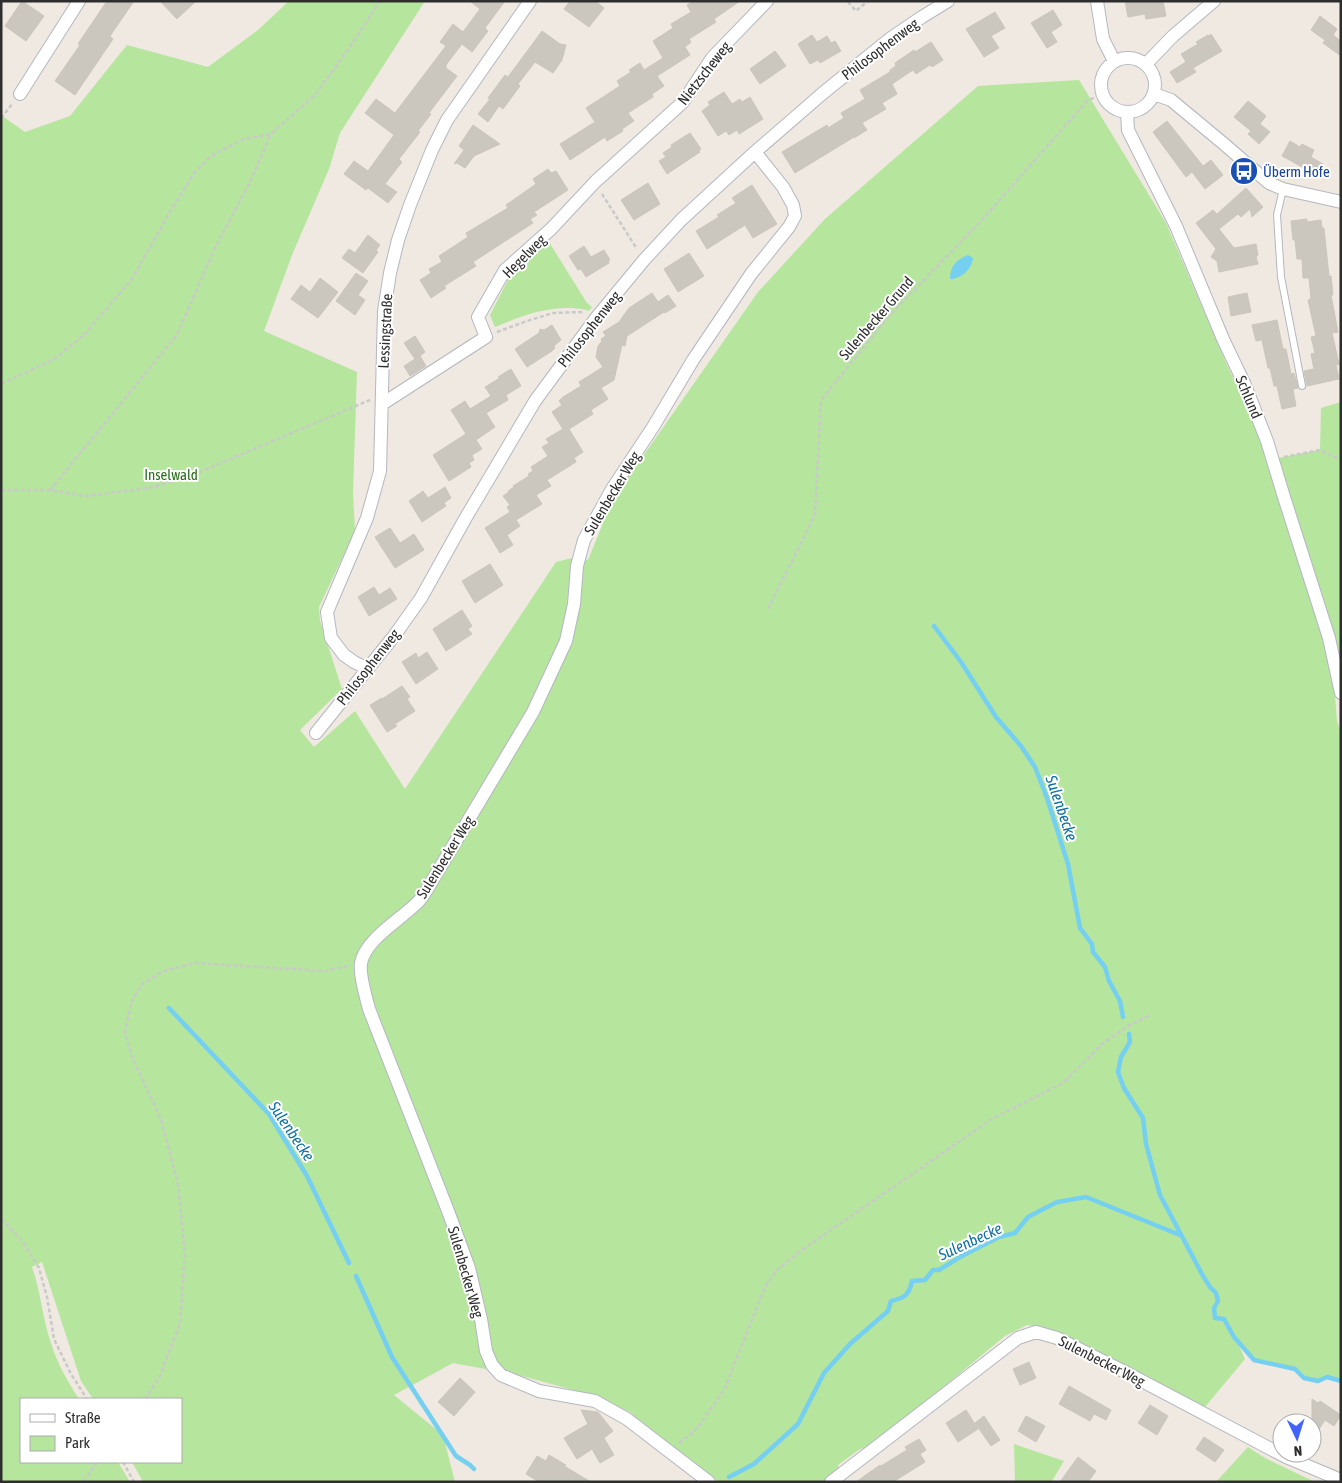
<svg xmlns="http://www.w3.org/2000/svg" width="1342" height="1483" font-family="'Asap Condensed',sans-serif">
  <style>
    .green { fill: #b6e59e }
    .water { fill: #75cff0 }
    .lines { fill: none; stroke-linecap: round; stroke-linejoin: round }
    .stream { stroke: #75cff0; stroke-width: 4.5 }
    .building { fill: #cbc7bf; stroke: #cbc5ba }
    .service-casing { stroke: #b4b7c1; stroke-width: 8 }
    .minor-casing { stroke: #b4b7c1; stroke-width: 14 }
    .path { stroke: #c9c9c9; stroke-width: 2.5; stroke-dasharray: 4 2.5; stroke-linecap: butt }
    .service { stroke: #fff; stroke-width: 6 }
    .minor { stroke: #fff; stroke-width: 12 }
    .labels { text-anchor: middle; dominant-baseline: central; stroke-width: 4; stroke-linejoin: round; paint-order: stroke }
    .street-label { font-size: 15px; fill: #2e2e2e; stroke: #fff }
    .transit-label { font-size: 15px; fill: #164399; stroke: #fff; text-anchor: start }
    .park-label { font-size: 15px; fill: #2c6e1b; stroke: #fff }
    .water-label { font-size: 16px; font-style: italic; fill: #0d6fa3; stroke: #fff }
  </style>
  <rect width="100%" height="100%" fill="#efe9e1"/>
  <path class="green" d="M289,1H425L340,133L329,169L292,255L264,331L357,372L353,493L355,531L319,607L320,621L342,689L300,730L314,747L355,711L405,789L556,562L576,557L588,560L613,499L758,292L825,219L978,86L1079,80L1166,223L1227,365L1273,459L1320,450L1321,408L1341,402V662L1275,467L1324,637L1335,696L1337,721L1341,733V1381L1327,1377L1318,1381L1304,1378L1295,1369L1254,1360L1236,1339L1245,1359L1205,1407L1048,1329L1027,1325L1005,1336L901,1422L867,1448L860,1449L838,1465L839,1470L823,1482H719L664,1442L630,1412L592,1395L518,1375L453,1363L394,1395L443,1435L455,1482H143L132,1462H181V1399H93L81,1381L42,1262L32,1267C41,1291 42,1318 51,1343C57,1363 68,1382 79,1399H21V1462H118L130,1482H1V115L25,132L70,116L127,45L208,67L258,30Z
    M549,242L587,303L592,307L589,311C581,308 574,308 565,308C539,309 519,317 495,327L490,315L511,274Z
    M1014,1444L1064,1461L1052,1481L1053,1482H1015Z
    M1248,1447L1265,1458L1315,1482H1216Z"/>
  <path class="water" d="M968,255L973,258C972,269 961,279 950,279C950,266 956,260 968,255Z"/>
  <g class="lines">
    <path class="stream" d="M934,626L961,662L996,717L1021,746L1035,767L1047,798L1068,864L1080,928L1092,944L1093,952L1105,967L1109,981L1120,1001L1123,1017
      M169,1008L269,1114L307,1176L349,1263
      M1129,1034L1130,1042L1121,1057L1118,1072L1124,1088L1143,1118L1146,1144L1160,1195L1203,1276L1210,1287L1216,1293L1218,1301L1214,1308L1215,1318L1224,1319L1234,1337L1254,1360L1295,1369L1304,1378L1318,1381L1327,1377L1341,1381
      M356,1276L392,1357L456,1456L470,1465L474,1469
      M729,1477L754,1464L798,1424L824,1373L850,1344L888,1311L891,1301C905,1298 909,1295 912,1281L925,1280L933,1270H939L960,1257L999,1237L1015,1233L1028,1217L1057,1202L1086,1197L1180,1235"/>
  </g>
  <path class="building" d="M22,1L44,16L26,41L5,26Z
    M107,1H134L110,36L113,39L75,95L55,81L80,45L78,44Z
    M160,1H196L177,19Z
    M470,1H505L485,28L488,31L472,52L462,44L446,65V68L457,76L429,113L431,114L418,131L420,132L399,159L402,162L385,184L397,192L388,203L368,188L366,190L344,174L354,161L368,171L394,135L365,113L376,99L395,113L446,46L440,42L453,24L463,32L480,9Z
    M570,1H595L604,8L589,27L564,9Z
    M693,1H740L714,19L716,22L689,39L691,42L685,47L690,55L657,76L664,86L652,94L653,97L628,113L634,121L622,129L623,131L607,141L605,137L570,160L560,144L595,122L586,108L620,86L617,81L631,72L629,70L640,63L644,70L663,58L653,41L673,28L671,24L691,12L687,5Z
    M1125,1H1163L1166,16L1146,19L1145,14L1128,17Z
    M1053,10L1062,25L1051,32L1057,42L1047,48L1031,23Z
    M995,12L1005,28L991,36L999,48L984,57L966,29Z
    M1320,16L1337,29L1333,35L1341,41V56L1323,43L1325,40L1311,30Z
    M542,31L560,44L566,45L562,60L553,73L535,62L518,84L520,86L503,109L499,106L488,122L478,114L490,99L488,98L505,75L508,77Z
    M1211,34L1222,51L1193,68L1196,72L1177,83L1170,72L1186,62L1181,54L1198,44L1196,42L1208,35L1209,36Z
    M812,35L817,42L827,36L831,43L835,41L841,51L820,63L818,60L810,64L798,44Z
    M931,42L943,60L932,67L930,65L916,74L913,70L892,84L897,94L882,103L886,109L862,123L867,130L854,138V137L795,173L782,152L827,125L828,128L844,118L841,113L865,99L860,90L890,72V70L896,66L895,63L914,50L915,52Z
    M775,51L786,66L760,84L750,69Z
    M724,92L732,104L740,99L742,102L750,97L763,119L739,134L737,130L729,135L726,131L718,136L702,111L710,105L708,102Z
    M1248,101L1266,116L1260,124L1270,132L1259,144L1248,134L1251,131L1234,117Z
    M1167,121L1203,166L1211,160L1223,175L1205,189L1192,172L1186,177L1153,132Z
    M473,125L500,144L474,156L465,168L457,163L454,164L464,150L459,146Z
    M690,133L701,149L699,151L700,152L667,174L659,161L666,157L663,153L672,147L671,145Z
    M1290,141L1300,147L1302,144L1314,150L1311,157L1323,164L1317,175L1282,156Z
    M548,169L551,173L556,171L568,190L534,212L537,215L530,219L533,223L473,262L476,266L444,286L446,288L431,298L420,280L431,273L429,269L442,262L439,256L468,237L466,233L508,208L506,205L536,184L533,179Z
    M648,183L660,204L634,220L621,200Z
    M752,185L777,224L753,238L745,225L707,249L696,231L719,217L717,215L736,203L732,198Z
    M1246,188L1263,207L1252,217L1250,209L1241,217L1238,214L1219,229L1234,248L1256,244L1258,255L1256,257L1258,264L1219,272L1217,261L1211,257L1216,249L1196,223L1213,210L1217,214Z
    M1307,219V222L1321,220L1322,228H1324L1329,276H1331L1333,295H1331L1338,332L1332,333L1339,364L1336,365L1339,379L1307,386L1304,371L1314,369L1311,354L1315,353L1311,337L1316,336L1308,300L1311,299L1309,278H1303L1302,259H1297L1295,240H1293L1291,221Z
    M368,235L380,245L376,250L378,252L363,273L342,258L349,249L355,253Z
    M584,246L591,257L604,250L610,260L608,261L609,263L586,277L581,269L578,270L569,256Z
    M689,253L704,276L678,292L664,269Z
    M356,273L368,281L358,295L365,300L355,315L336,301Z
    M320,278L338,292L318,318L291,299L301,285L310,292Z
    M652,293L658,302L668,295L676,306L665,313L664,312L627,336L625,346L622,345L614,380L601,388L608,399L591,410L593,414L569,429L583,452L574,458L576,462L547,480L551,486L536,495L542,504L516,520L520,526L507,535L513,545L500,553L485,528L510,512L507,507L510,505L503,496L509,492L508,491L514,487L513,486L529,476L528,474L533,471L531,467L548,456L542,447L549,443L546,439L563,429L552,412L562,405L559,401L563,397L581,386L579,382L603,367L596,357L598,346L602,341L601,339L606,336L603,332L619,322L629,308Z
    M1247,293L1251,312L1231,316L1228,297Z
    M1277,320L1283,349H1286L1291,374L1294,373L1298,388L1293,389L1296,406L1282,409L1277,386H1274L1270,368H1268L1262,340L1256,341L1252,325Z
    M552,325L561,340L554,346L555,348L552,351L527,367L515,349L539,333L540,329L544,330Z
    M415,336L425,352L420,356L426,366L410,376L404,366L415,359L404,343Z
    M511,369L521,386L506,395L508,400L486,413L495,427L476,440L482,449L472,455L474,460L469,463L471,467L449,481L433,455L466,434L451,410L465,401L470,409L491,396L485,387L500,378L498,377Z
    M445,487L451,498L444,503L446,506L422,522L409,501L423,491L428,498Z
    M390,528L400,543L414,534L424,550L395,568L375,537Z
    M490,564L503,585L475,603L462,581Z
    M374,587L379,595L390,588L397,599L369,616L358,597Z
    M462,610L472,626L468,629L472,634L446,651L433,629Z
    M427,652L438,669L416,684L402,662L416,653L418,658Z
    M402,686L410,697L407,699L415,711L395,724L397,726L387,732L370,705L382,698V699Z
    M1029,1362L1036,1378L1020,1385L1013,1369Z
    M460,1378L475,1392L454,1416L438,1402Z
    M1069,1386L1111,1410L1106,1420L1094,1414L1090,1421L1059,1404Z
    M1312,1399L1318,1403L1320,1401L1341,1415L1334,1426L1325,1420L1312,1440Z
    M1150,1405L1168,1416L1157,1435L1138,1423Z
    M581,1410L598,1412L613,1431L604,1438L614,1455L600,1463L592,1449L577,1459L564,1438L588,1424Z
    M966,1410L978,1429L958,1442L946,1423Z
    M984,1416L1000,1440L991,1446L975,1423Z
    M1026,1416L1045,1426L1036,1442L1018,1431Z
    M1204,1437L1224,1450L1215,1462L1196,1449Z
    M919,1439L926,1450L920,1454L925,1462L893,1482H856L880,1465L881,1466L907,1450L905,1447Z
    M549,1455L566,1465L564,1466L591,1482H539L526,1474L537,1456L546,1461Z
    M1078,1457L1096,1471L1088,1482H1060Z"/>
  <g class="lines">
    <defs>
      <path id="service" d="M1283,189L1277,215L1281,277L1302,386"/>
      <path id="minor" d="M1097,1L1103,39L1114,61
        M1101 85a27 27 0 1 1 54 0a27 27 0 1 1-54 0Z
        M1146,64L1173,36L1214,1
        M20,94L79,1
        M1154,94L1171,100L1224,144L1269,183L1283,189L1341,202
        M1127,113L1128,130L1176,226L1223,339L1245,385L1267,441L1284,497L1329,638L1341,693
        M382,404L486,337L478,317L505,270L551,229L595,182L683,102L712,58L767,1
        M368,669L354,662L344,655L331,638L327,612L367,518L380,471L384,311L390,273L398,240L410,205L432,150L447,120L530,1
        M316,733L394,636L421,598L465,519L535,401L596,318L644,260L681,220L755,152L823,93L891,38L922,17L948,1
        M709,1482L627,1419L595,1401L539,1391L501,1375L492,1365L486,1351L481,1319L469,1268L448,1211L369,1009C366,997 359,975 361,963C365,939 403,918 419,901C424,895 428,888 432,881L533,712L566,641L574,604L577,566L584,540L612,489L653,427L693,360L751,274L789,227L795,216L793,205L783,187L755,152
        M831,1482L1018,1338L1036,1332L1057,1338L1125,1372L1286,1457L1341,1480"/>
    </defs>
    <use href="#service" class="service-casing"/>
    <use href="#minor" class="minor-casing"/>
    <path class="path" d="M848,2L856,11L868,1
      M1,118L13,103
      M602,194L637,249
      M497,332L527,321L553,313L583,312
      M1,384L53,360L84,335L132,279L168,215L194,173L211,156L244,139L271,134L315,95L350,47L380,1
      M1284,457L1320,450L1341,460
      M1,490H50L85,496L150,488L195,474L370,400
      M50,490L177,335L215,248L249,184L271,134
      M768,609L815,515L821,400L890,315L982,220L1087,101L1102,94
      M1,1219L21,1239L39,1268L47,1297L54,1339L71,1374L87,1399
      M145,1399L160,1376L180,1323L185,1254L178,1184L161,1119L132,1057L125,1033L131,1003L142,984L164,971L194,963L325,971L347,966
      M679,1443L696,1430L724,1390L765,1287L776,1271L799,1252L992,1119L1063,1083L1102,1044L1128,1026L1150,1015
      M123,1462L134,1482
      M84,1482L97,1462"/>
    <use href="#service" class="service"/>
    <use href="#minor" class="minor"/>
  </g>
  <defs>
    <symbol id="bus-disc" viewBox="-11 -11 22 22"><circle r="9.5" fill="#1a4fb4" stroke="#fff"/><path d="M-5-6H5V4H4V6H2V4H-2V6H-4V4H-5ZM-3.5-4V0h7V-4ZM-3.5 1.2v1.5H-2V1.2ZM2 1.2v1.5H3.5V1.2Z" fill="#fff"/></symbol>
  </defs>
  <g fill-rule="evenodd">
    <use href="#bus-disc" x="1228" y="155" width="32" height="32"/>
  </g>
  <g class="labels">
    <g class="street-label">
      <text transform="translate(880 49) rotate(-37)">Philosophenweg</text>
      <text transform="translate(704 73) rotate(-52)">Nietzscheweg</text>
      <text transform="translate(524 256) rotate(-45)">Hegelweg</text>
      <text transform="translate(876 318) rotate(-49)">Sulenbecker Grund</text>
      <text transform="translate(589 329) rotate(-52)">Philosophenweg</text>
      <text transform="translate(385 331) rotate(-87)">Lessingstraße</text>
      <text transform="translate(1249 397) rotate(67)">Schlund</text>
      <text transform="translate(612 493) rotate(-59)">Sulenbecker Weg</text>
      <text transform="translate(368 667) rotate(-52)">Philosophenweg</text>
      <text transform="translate(445 857) rotate(-58)">Sulenbecker Weg</text>
      <text transform="translate(466 1272) rotate(74)">Sulenbecker Weg</text>
      <text transform="translate(1102 1361) rotate(27)">Sulenbecker Weg</text>
    </g>
    <g class="transit-label">
      <text x="1263" y="171">Überm Hofe</text>
    </g>
    <g class="park-label">
      <text x="171" y="474">Inselwald</text>
    </g>
    <g class="water-label">
      <text transform="translate(1062 808) rotate(71)">Sulenbecke</text>
      <text transform="translate(292 1131) rotate(56)">Sulenbecke</text>
      <text transform="translate(970 1241) rotate(-25)">Sulenbecke</text>
    </g>
  </g>
  <rect width="1342" height="1483" fill="none" stroke="#2e2e2e" stroke-width="5"/>
  <rect x="20" y="1398" width="162" height="65" fill="#ffffff" stroke="#ababab"/>
  <rect x="30" y="1414" width="25" height="8" fill="#ffffff" stroke="#ababab"/>
  <text x="65" y="1423" font-size="15" fill="#2e2e2e">Straße</text>
  <rect x="30" y="1436" width="25" height="15" fill="#b6e59e" stroke="#ababab"/>
  <text x="65" y="1448" font-size="15" fill="#2e2e2e">Park</text>
  <g transform="translate(1297 1438) rotate(176)"><circle r="24" fill="#ffffff" stroke="#ababab"/>
  <path d="M0-4L9 19L0 12L-9 19Z" fill="#4264fb"/>
  <text y="-8" font-size="14" font-weight="bold" text-anchor="middle" fill="#2e2e2e">N</text>
  </g>
</svg>
